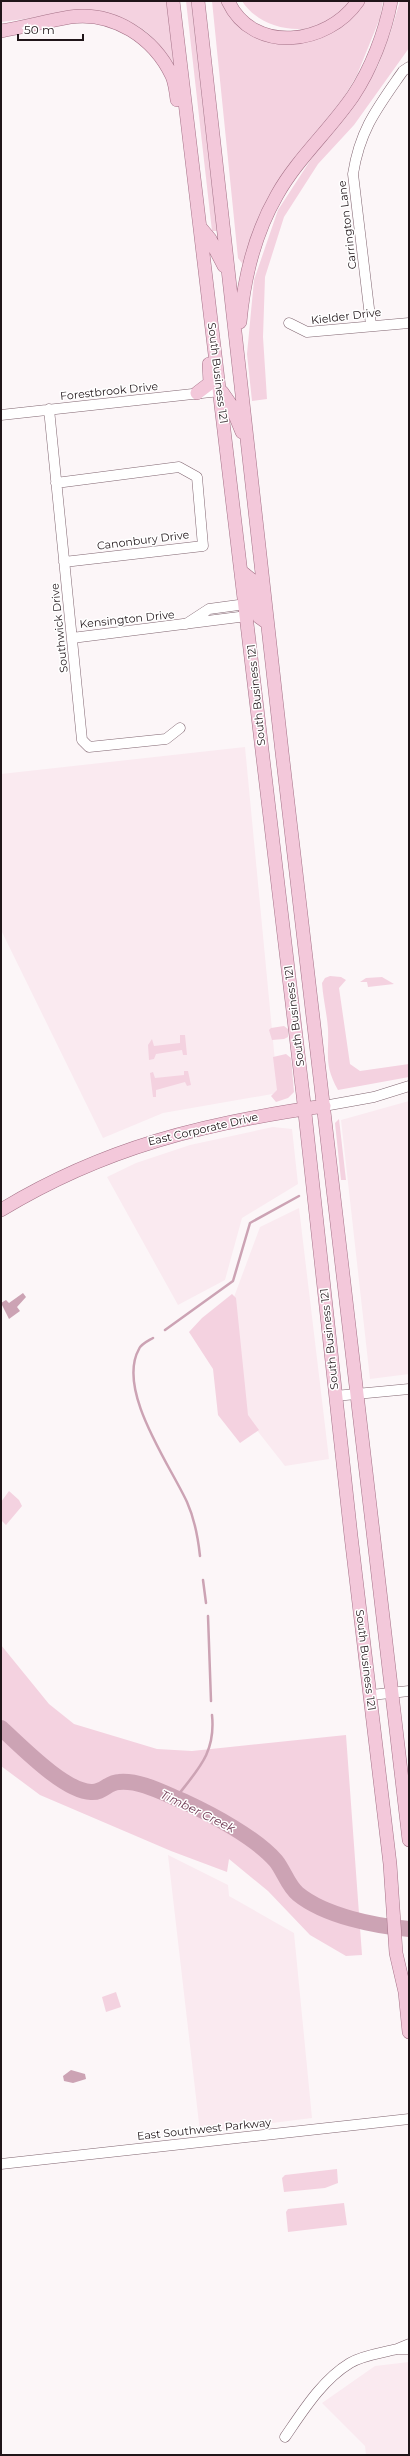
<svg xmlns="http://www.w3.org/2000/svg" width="410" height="2456" font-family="Montserrat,sans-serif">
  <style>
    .built { fill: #faeaf0 }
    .green { fill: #f4d2e0 }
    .water { fill: #cca3b4 }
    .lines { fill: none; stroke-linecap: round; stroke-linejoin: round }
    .stream { stroke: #cca3b4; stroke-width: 2.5 }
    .river { stroke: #cca3b4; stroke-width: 16 }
    .minor-casing { stroke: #816671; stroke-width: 11 }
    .major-casing { stroke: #a47187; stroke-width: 14 }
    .minor { stroke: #fff; stroke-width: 10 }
    .major { stroke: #f3c8da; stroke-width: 13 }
    .labels { text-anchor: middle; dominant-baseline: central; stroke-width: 3; stroke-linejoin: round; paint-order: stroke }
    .street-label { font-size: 11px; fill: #201519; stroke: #fff }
    .water-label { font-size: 12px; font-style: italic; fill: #6f3852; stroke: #fff }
  </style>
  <rect width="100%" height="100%" fill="#fcf6f8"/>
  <path class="built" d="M245,747L278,1093L163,1113L103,1138L1,930V774Z
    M409,1101V1374L370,1379L341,1120Z
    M273,1127L292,1129L298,1184L242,1218L225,1280L178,1305L107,1177L136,1163L190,1145Z
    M299,1208L329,1459L285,1466L248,1419L234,1297L260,1227Z
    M168,1855L228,1885L229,1896L294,1933L312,2118L200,2132Z
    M409,2362V2455H366L365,2446L322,2403L375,2366Z"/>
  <path class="green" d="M1,1H167L174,69C167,57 159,44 149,34C108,0 50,17 1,22Z
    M186,1H191L217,231H212Z
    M212,1H230L267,35C319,37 329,45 363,1H383L380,18L357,75L344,97L322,125L245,267L238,258Z
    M242,1H351C347,6 342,13 336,17C309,38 261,31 242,1Z
    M400,1H409V48L354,125L318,164L284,217L265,277L263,337L267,399L252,401L247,354L254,280L278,210L319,147L360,96L378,66L391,31Z
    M330,976L341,977L346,980L339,988L350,1064L360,1071L409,1064V1077L338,1090C324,1065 329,1056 328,1029C327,1014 323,998 322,983L325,978Z
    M382,977L394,984L368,987L367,982H360L366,978Z
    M284,1026L288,1029V1037L284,1039L272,1040L269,1030L271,1028Z
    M180,1035H185L187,1055H183L182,1050L156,1054L154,1059L149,1060L148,1045L152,1039L154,1046L180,1043Z
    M286,1054L291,1058L294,1092L288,1098L276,1102L271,1096L277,1090L273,1057Z
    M184,1071H188L191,1085L187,1086L185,1082L156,1090V1097H153L150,1073L153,1072L155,1078L184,1075Z
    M339,1119L346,1180H341L335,1123Z
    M232,1294L236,1298L248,1415L259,1430L240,1443L218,1415L213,1369L189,1332L202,1318Z
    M9,1491L19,1500L22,1506L6,1525L1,1520V1502Z
    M1,1645L49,1704L74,1724L157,1749L192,1751L346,1735L362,1955L346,1956L310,1935L268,1891L229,1859L227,1872L171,1851L40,1795L1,1766Z
    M116,1992L121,2007L106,2012L102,1997Z
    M337,2169L338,2183L325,2188L284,2192L282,2178L285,2175Z
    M344,2203L347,2225L288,2232L286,2212L288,2209Z"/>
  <path class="water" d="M23,1293L26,1297L17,1307L20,1311L9,1319L1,1303L6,1300L9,1303Z
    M71,2070L85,2074L86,2079L73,2083L64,2081L63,2076Z"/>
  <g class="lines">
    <path class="stream" d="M165,1330L233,1281L250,1223L299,1196
      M153,1338C148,1341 141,1344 139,1349C116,1390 170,1465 187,1502C195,1520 198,1537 200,1556
      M203,1580L206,1603
      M208,1616L211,1701
      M175,1799C197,1770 216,1754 212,1715"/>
    <path class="river" d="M1,1728C21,1746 64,1791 91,1792C103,1793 108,1782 119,1782C141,1780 165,1794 185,1802C213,1815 256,1838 276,1861C284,1871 288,1886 298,1894C325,1916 375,1926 409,1929"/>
    <defs>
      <path id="minor" d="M289,323L307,332L409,323
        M371,325L353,174C360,129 378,107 403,71L409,67
        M49,409L82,740L89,747L166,739L180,728
        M1,415L220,391
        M56,483L179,467L197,477L203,546L64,562
        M186,624L209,609L246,604
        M72,638L247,616
        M324,1106L374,1097L409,1086
        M335,1396L409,1389
        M371,1695L409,1691
        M1,2164L409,2119
        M409,2344L397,2349H409
        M285,2437C303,2411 322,2380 350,2363C363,2355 382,2353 397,2349"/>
      <path id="major" d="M173,1L303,1095L351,1536L390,1864L396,1953L405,1992L409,2032
        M198,1L282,752L409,1840
        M228,1C253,55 328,45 358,1
        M1,31C24,27 47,21 70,17C114,11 154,38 172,76C175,83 176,92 177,100
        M200,227L210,239L224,266
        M240,322C244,278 254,235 277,195C297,159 329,131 353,96C371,69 385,33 391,1
        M222,392L231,405L242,432
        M197,393L210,383L209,364
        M242,572L252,580L259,617L266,622
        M1,1210C105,1147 205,1123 324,1106"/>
    </defs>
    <use href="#minor" class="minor-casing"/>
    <use href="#major" class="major-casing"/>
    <use href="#minor" class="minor"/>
    <use href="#major" class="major"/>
  </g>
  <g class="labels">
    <g class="street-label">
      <text transform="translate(347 225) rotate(-97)">Carrington Lane</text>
      <text transform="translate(346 316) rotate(-7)">Kielder Drive</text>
      <text transform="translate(218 373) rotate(83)">South Business 121</text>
      <text transform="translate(109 391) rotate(-6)">Forestbrook Drive</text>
      <text transform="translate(143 540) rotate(-7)">Canonbury Drive</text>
      <text transform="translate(127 619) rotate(-6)">Kensington Drive</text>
      <text transform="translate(59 628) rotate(-96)">Southwick Drive</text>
      <text transform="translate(256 695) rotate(-96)">South Business 121</text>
      <text transform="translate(294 1016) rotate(-97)">South Business 121</text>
      <text transform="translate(203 1129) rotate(-13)">East Corporate Drive</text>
      <text transform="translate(329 1339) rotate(-96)">South Business 121</text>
      <text transform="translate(366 1660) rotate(83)">South Business 121</text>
      <text transform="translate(204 2129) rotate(-6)">East Southwest Parkway</text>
    </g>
    <g class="water-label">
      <text transform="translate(198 1811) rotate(26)">Timber Creek</text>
    </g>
  </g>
  <rect width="410" height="2456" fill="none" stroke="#201519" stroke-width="4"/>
  <path d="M18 34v6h65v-6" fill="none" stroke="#201519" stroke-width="2"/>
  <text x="24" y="34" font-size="12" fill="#201519" stroke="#ffffff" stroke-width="3" paint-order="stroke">50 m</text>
</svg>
